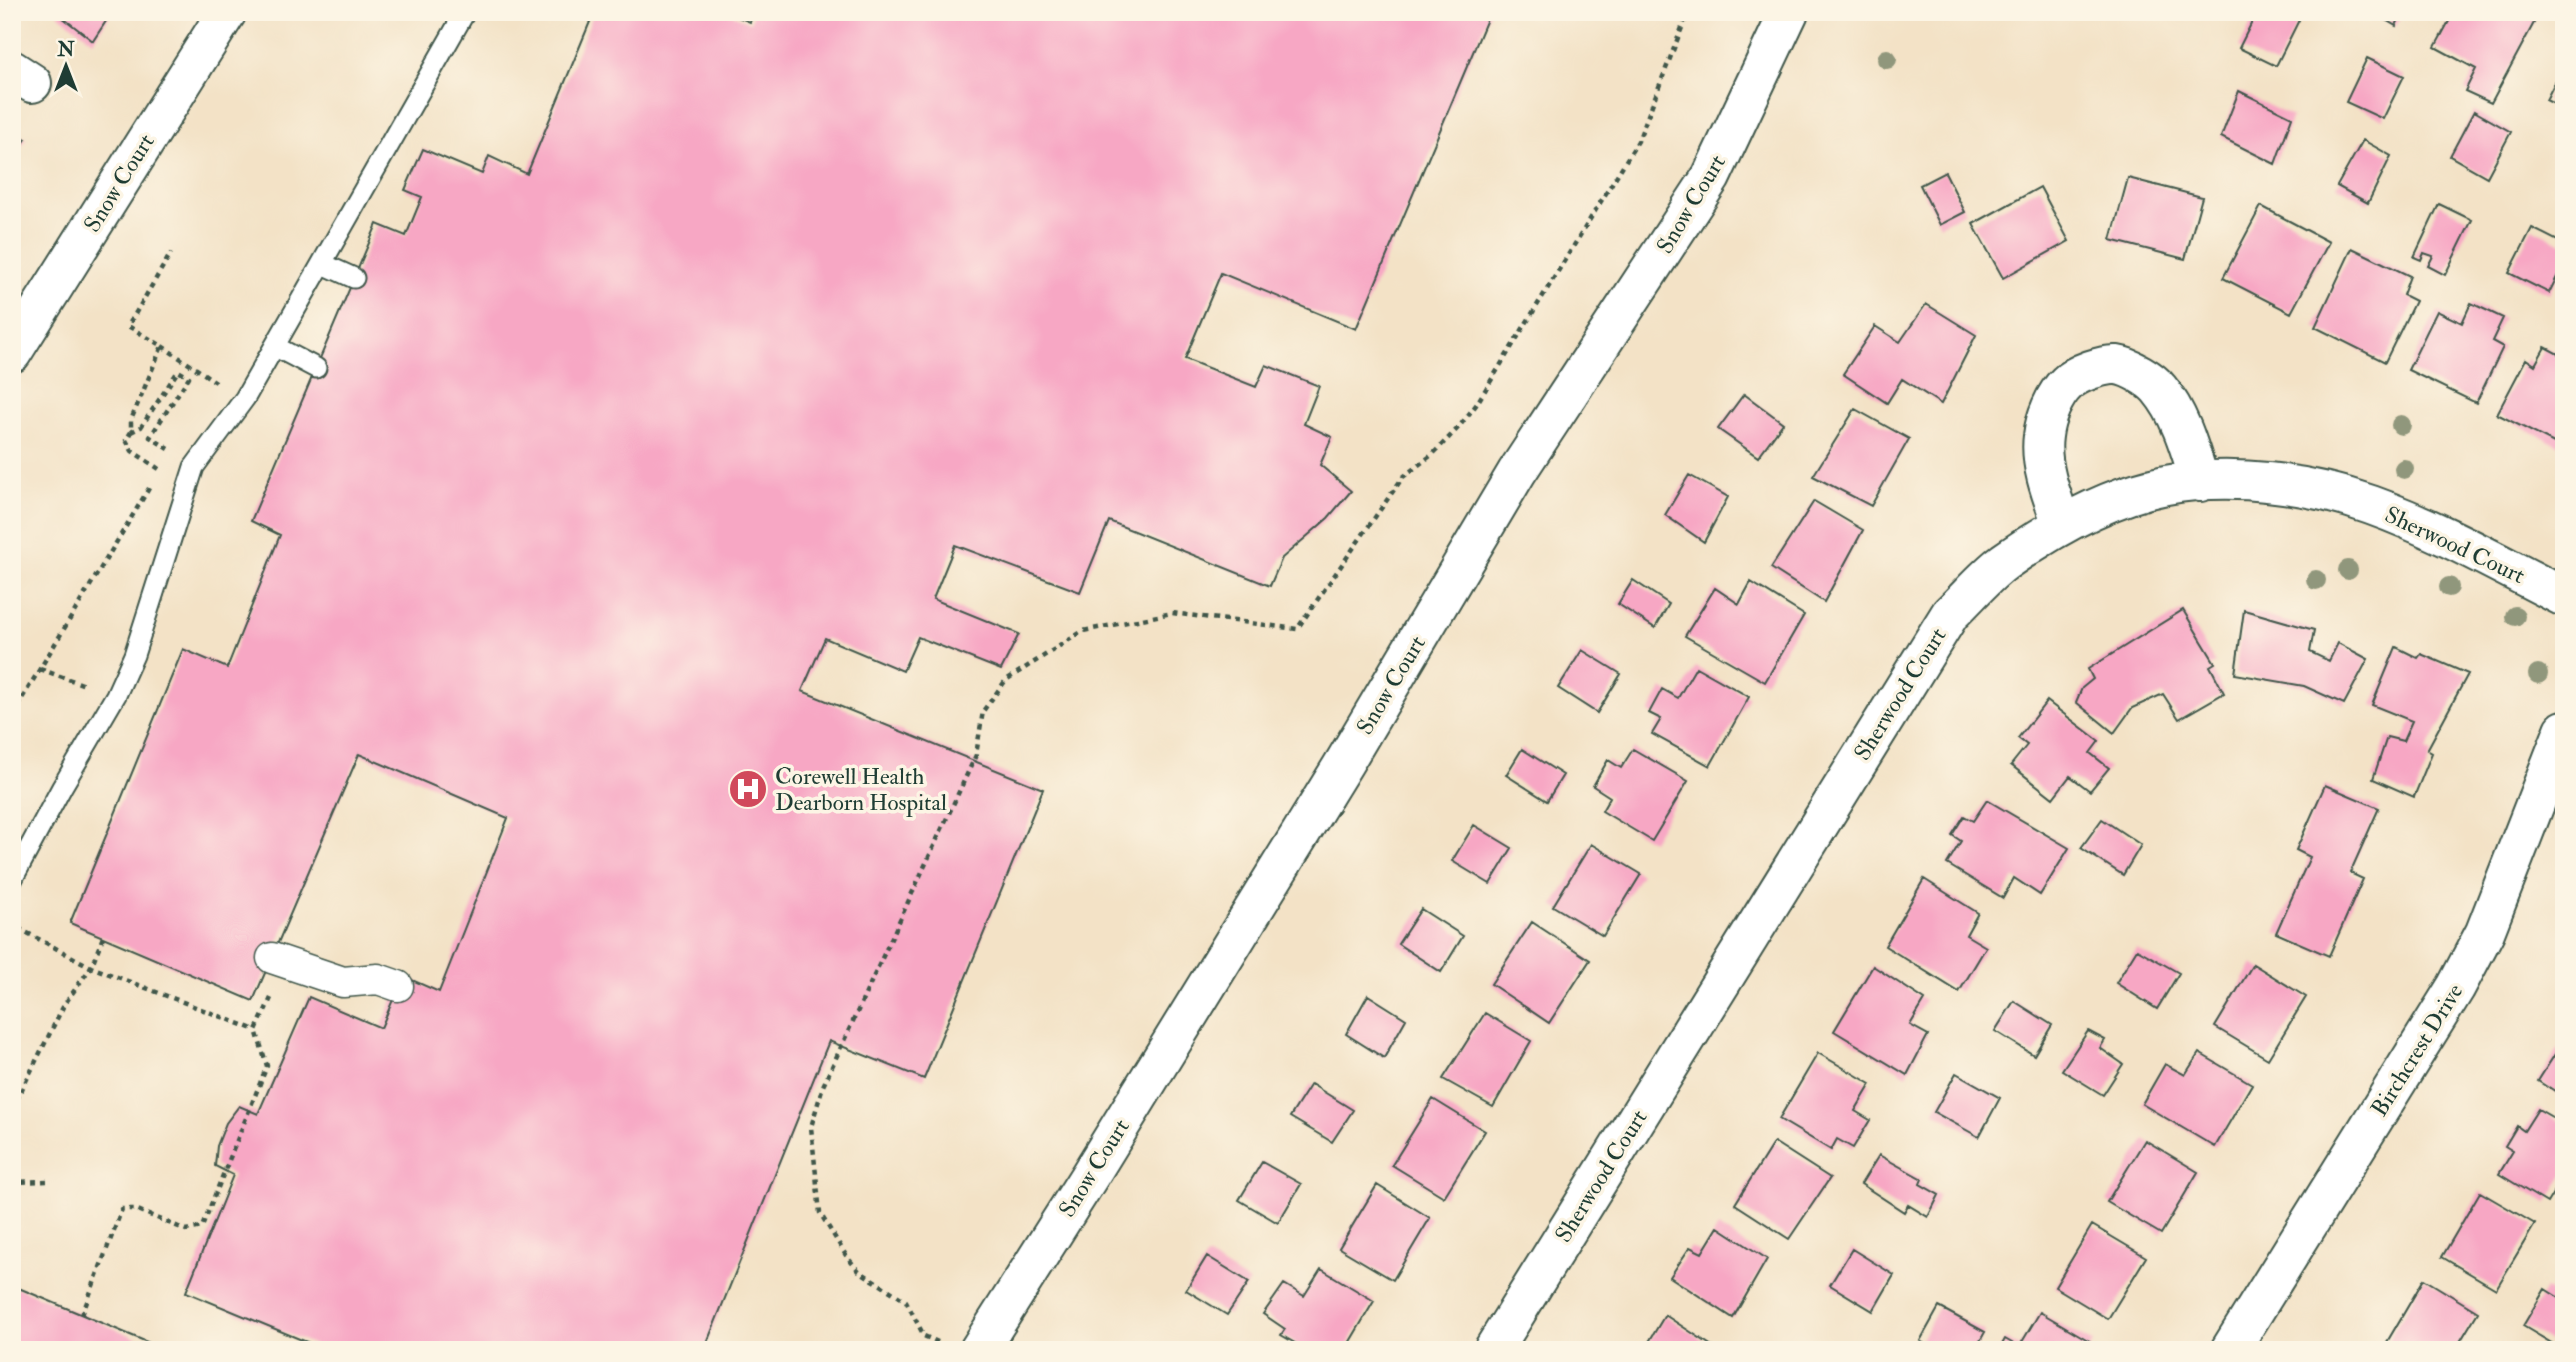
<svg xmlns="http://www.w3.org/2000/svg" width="2576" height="1362" font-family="'IM FELL Double Pica',serif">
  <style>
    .building { fill: #f7a7c4 }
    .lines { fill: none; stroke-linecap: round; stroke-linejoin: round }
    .service-casing { stroke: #3f564a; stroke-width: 23 }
    .pedestrian-casing { stroke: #3f564a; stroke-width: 33 }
    .minor-casing { stroke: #3f564a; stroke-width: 42 }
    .path { stroke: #3f564a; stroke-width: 4.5; stroke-dasharray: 5 5; stroke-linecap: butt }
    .service { stroke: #fff; stroke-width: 19 }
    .pedestrian { stroke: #fff; stroke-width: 30 }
    .minor { stroke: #fff; stroke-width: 38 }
    .tree { fill: #90977c }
    .labels { text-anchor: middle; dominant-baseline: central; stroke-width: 7; stroke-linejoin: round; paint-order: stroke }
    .street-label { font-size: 23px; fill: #1f3d34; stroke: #fcf5e5 }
    .poi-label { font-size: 23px; fill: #1f3d34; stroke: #fcf5e5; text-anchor: start }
  </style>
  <rect width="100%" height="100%" fill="#fcf5e5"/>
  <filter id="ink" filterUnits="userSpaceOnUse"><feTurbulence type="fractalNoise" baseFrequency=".0143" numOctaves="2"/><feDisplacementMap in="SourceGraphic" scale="14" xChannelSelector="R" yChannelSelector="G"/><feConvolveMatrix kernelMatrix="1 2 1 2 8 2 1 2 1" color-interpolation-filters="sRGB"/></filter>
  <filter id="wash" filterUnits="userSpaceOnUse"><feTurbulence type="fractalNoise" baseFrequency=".00686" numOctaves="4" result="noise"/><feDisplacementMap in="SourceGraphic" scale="28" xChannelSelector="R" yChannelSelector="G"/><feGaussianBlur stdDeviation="1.57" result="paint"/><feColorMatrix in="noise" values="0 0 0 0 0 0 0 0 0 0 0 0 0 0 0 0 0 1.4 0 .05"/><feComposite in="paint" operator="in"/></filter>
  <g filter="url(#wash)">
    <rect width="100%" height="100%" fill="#f3e2c6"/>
    <g id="blocks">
      <path class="building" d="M60,12H112L93,41L58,14Z
        M594,12H726L750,22L754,12H1490L1356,329L1221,273L1185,359L1256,387L1266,365L1319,386L1304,424L1332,437L1320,465L1351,491L1328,518L1282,558L1270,586L1109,521L1080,592L955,545L933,599L1019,634L1001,670L918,637L903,671L825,638L802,691L1043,789L924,1079L829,1041L704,1350H326L186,1292L233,1175L215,1166L217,1146L226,1123L239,1106L258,1114L309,997L381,1028L403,976L439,992L508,818L359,754L253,1001L70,923L183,649L227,668L280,535L251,521L377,224L406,236L422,197L405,190L423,149L482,174L489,156L527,174Z
        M2257,12H2284L2299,20L2276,66L2239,48Z
        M2372,12H2402L2396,26Z
        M2454,12H2502L2510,16L2512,12H2525L2536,19L2491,103L2465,91L2476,69L2435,47Z
        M2367,58L2404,76L2383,119L2346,102Z
        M2564,64V109L2546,100Z
        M2239,91L2292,117L2275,164L2221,137Z
        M2474,111L2511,132L2487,177L2450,156Z
        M12,130L26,139L12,159Z
        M2363,140L2391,156L2368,203L2337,186Z
        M1945,172L1965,212L1940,225L1920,185Z
        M2128,178L2202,197L2185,259L2111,240Z
        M2040,187L2069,241L2003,278L1973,224Z
        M2439,204L2472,220L2445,275L2428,266L2433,256L2424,253L2421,260L2414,257Z
        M2261,206L2329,242L2291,313L2223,278Z
        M2532,228L2564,244V263L2549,293L2509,273Z
        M2352,248L2410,276L2403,295L2415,301L2385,362L2315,327Z
        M2471,303L2503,318L2492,341L2503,347L2476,403L2408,370L2437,311L2462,323Z
        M1926,304L1976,335L1941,404L1902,379L1887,403L1843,374L1875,326L1900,342Z
        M2545,347L2564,357V367L2558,377L2564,380V448L2497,414L2526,359L2535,365Z
        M1744,394L1783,423L1758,457L1718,429Z
        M1855,409L1909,439L1871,506L1813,476Z
        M1689,475L1728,497L1704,542L1665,515Z
        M1814,501L1863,530L1824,602L1771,568Z
        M1633,580L1669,604L1655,628L1618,604Z
        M1751,582L1804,615L1765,682L1685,636L1715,588L1739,604Z
        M2183,610L2215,663L2210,666L2224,693L2179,719L2163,694L2132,708L2114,733L2076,702L2082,688L2093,679L2088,669Z
        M2244,610L2314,630L2310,652L2329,661L2338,643L2368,659L2344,704L2304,686L2235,674Z
        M2396,647L2418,658L2421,654L2468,674L2427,750L2432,753L2414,797L2373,779L2387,737L2403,741L2412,721L2372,705Z
        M1582,650L1621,674L1597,713L1558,688Z
        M1696,667L1749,697L1710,766L1652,734L1661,719L1649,713L1662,689L1678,698Z
        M2047,701L2099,741L2090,753L2109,768L2090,791L2070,776L2053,798L2011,765L2027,745L2018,738Z
        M1522,749L1563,775L1547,801L1506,775Z
        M1633,749L1688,781L1652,841L1602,811L1610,797L1593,786L1608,760L1621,768Z
        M2325,785L2379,808L2350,873L2363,879L2329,956L2276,933L2310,857L2296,850Z
        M1987,800L2069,848L2040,895L2014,878L2003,898L1947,864L1961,841L1952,835L1964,816L1973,821Z
        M2102,819L2141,845L2123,875L2081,848Z
        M1474,825L1512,848L1490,884L1452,861Z
        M1591,844L1641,874L1603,936L1553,906Z
        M1924,879L1978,913L1966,935L1986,947L1959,992L1885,946Z
        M1421,909L1463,936L1441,972L1398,944Z
        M1532,922L1590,960L1549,1023L1491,984Z
        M2137,949L2179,973L2157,1009L2116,983Z
        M2253,964L2306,997L2268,1059L2215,1027Z
        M1873,966L1925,1000L1910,1025L1928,1035L1907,1075L1834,1031Z
        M1368,995L1406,1019L1384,1058L1346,1034Z
        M2014,1001L2052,1025L2034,1055L1995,1031Z
        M1485,1013L1531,1041L1493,1107L1443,1079Z
        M2088,1031L2105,1040L2100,1048L2123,1064L2103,1095L2062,1070Z
        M2564,1040V1098L2538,1081Z
        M1818,1053L1871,1084L1855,1111L1870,1120L1853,1148L1837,1139L1831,1150L1779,1119Z
        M2199,1053L2252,1084L2215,1147L2142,1104L2165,1064L2185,1075Z
        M1956,1073L2000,1098L1979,1137L1934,1112Z
        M1311,1084L1353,1110L1332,1142L1290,1117Z
        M1433,1099L1485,1131L1444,1197L1392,1165Z
        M2538,1109L2564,1124V1175L2547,1203L2499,1174L2513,1151L2505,1146L2517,1126L2524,1131Z
        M2145,1140L2198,1172L2161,1234L2107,1202Z
        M1774,1142L1830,1178L1789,1239L1735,1204Z
        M1879,1155L1922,1179L1920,1184L1939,1195L1928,1217L1908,1205L1904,1212L1861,1184Z
        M1262,1162L1301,1184L1278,1223L1239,1200Z
        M1377,1185L1430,1218L1393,1280L1339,1248Z
        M2480,1192L2535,1224L2496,1289L2442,1257Z
        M2092,1225L2146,1257L2108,1319L2055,1287Z
        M1718,1227L1767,1259L1733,1318L1670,1277L1690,1247L1702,1253Z
        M1852,1249L1894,1275L1873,1311L1830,1285Z
        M1207,1256L1249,1282L1227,1315L1186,1290Z
        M1321,1269L1374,1301L1345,1350H1307L1281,1335L1285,1329L1263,1314L1284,1284L1304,1296Z
        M2424,1279L2478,1312L2455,1350H2400L2387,1342Z
        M12,1286L21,1289L166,1350H12Z
        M2545,1289L2564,1301V1341L2560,1348L2523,1326Z
        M1939,1307L1985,1332L1975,1350H1935L1920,1341Z
        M2040,1312L2093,1343L2089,1350H1999L2005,1339L2019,1347Z
        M1665,1315L1718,1350H1644Z"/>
    </g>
  </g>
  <g filter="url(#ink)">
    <use href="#blocks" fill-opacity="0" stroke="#3f564a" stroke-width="2"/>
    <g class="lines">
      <defs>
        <path id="service" d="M323,264L354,278
          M276,347L316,368
          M12,880L62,787L116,695L134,655L194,467L245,398L465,12"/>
        <path id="pedestrian" d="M272,958L343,982L378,979L398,986"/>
        <path id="minor" d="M12,70L32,83
          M12,353L227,12
          M2062,524C2052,497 2039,465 2043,436C2045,418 2054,395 2067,383C2077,373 2103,364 2117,365C2130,367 2151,379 2159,389C2181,415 2190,450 2200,482
          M979,1350L1090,1175L1344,763L1517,472L1711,177L1789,12
          M1493,1350L1950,614C1968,597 1984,577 2004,562C2052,528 2108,496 2166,485C2232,473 2309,483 2371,505C2438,529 2501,565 2564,597
          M2230,1350L2456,987L2485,932L2564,730"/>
      </defs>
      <use href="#service" class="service-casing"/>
      <use href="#pedestrian" class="pedestrian-casing"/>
      <use href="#minor" class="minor-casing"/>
      <path class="path" d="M162,346L216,382
        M131,432L141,427L178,371L189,377L150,437L169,449
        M159,469L132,451L126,440L131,432V420L162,346L128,326L171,253
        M40,669L85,685
        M12,715L151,485
        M18,928L91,967L256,1030L271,998
        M12,1109L64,1005L91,967L103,937
        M12,1182L50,1181
        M82,1315L122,1209H135L186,1230L202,1227L267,1066L256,1030
        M938,1342L924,1336L906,1301L859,1271L847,1257L820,1213L811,1127L823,1086L976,755L983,711L1006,680L1083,631L1172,613L1297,629L1403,477L1433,454L1458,428L1476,405L1638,141L1688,12"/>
      <use href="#service" class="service"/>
      <use href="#pedestrian" class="pedestrian"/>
      <use href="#minor" class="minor"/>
    </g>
    <g class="tree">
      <circle cx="1887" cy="59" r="10"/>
      <circle cx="2401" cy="425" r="10"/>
      <circle cx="2404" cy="469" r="10"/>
      <circle cx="2348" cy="570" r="10"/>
      <circle cx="2316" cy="580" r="10"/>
      <circle cx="2449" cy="587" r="10"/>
      <circle cx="2515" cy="616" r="10"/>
      <circle cx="2538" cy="674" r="10"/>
    </g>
  </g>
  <defs>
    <symbol id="hospital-disc" viewBox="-11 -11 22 22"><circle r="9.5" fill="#d1495b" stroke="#fcf5e5"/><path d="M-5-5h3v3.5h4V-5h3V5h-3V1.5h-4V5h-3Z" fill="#fff"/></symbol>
  </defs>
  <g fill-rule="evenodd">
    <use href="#hospital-disc" x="726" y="767" width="44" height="44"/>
  </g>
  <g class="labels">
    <g class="street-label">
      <text transform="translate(119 183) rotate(-58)">Snow Court</text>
      <text transform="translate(1691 204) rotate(-59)">Snow Court</text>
      <text transform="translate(2455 545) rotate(25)">Sherwood Court</text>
      <text transform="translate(1391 685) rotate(-59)">Snow Court</text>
      <text transform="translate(1900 694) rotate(-58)">Sherwood Court</text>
      <text transform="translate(2417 1050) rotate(-58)">Birchcrest Drive</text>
      <text transform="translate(1094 1168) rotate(-58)">Snow Court</text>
      <text transform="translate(1601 1176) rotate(-58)">Sherwood Court</text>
    </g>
    <g class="poi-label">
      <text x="775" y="776">Corewell Health<tspan x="775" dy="26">Dearborn Hospital</tspan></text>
    </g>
  </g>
  <rect width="2576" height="1362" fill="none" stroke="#fcf5e5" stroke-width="42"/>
  <g transform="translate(66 66)" stroke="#fcf5e5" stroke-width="5" paint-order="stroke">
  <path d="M0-5L12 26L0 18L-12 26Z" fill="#1f3d34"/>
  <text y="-10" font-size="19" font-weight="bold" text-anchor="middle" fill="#1f3d34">N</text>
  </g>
</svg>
